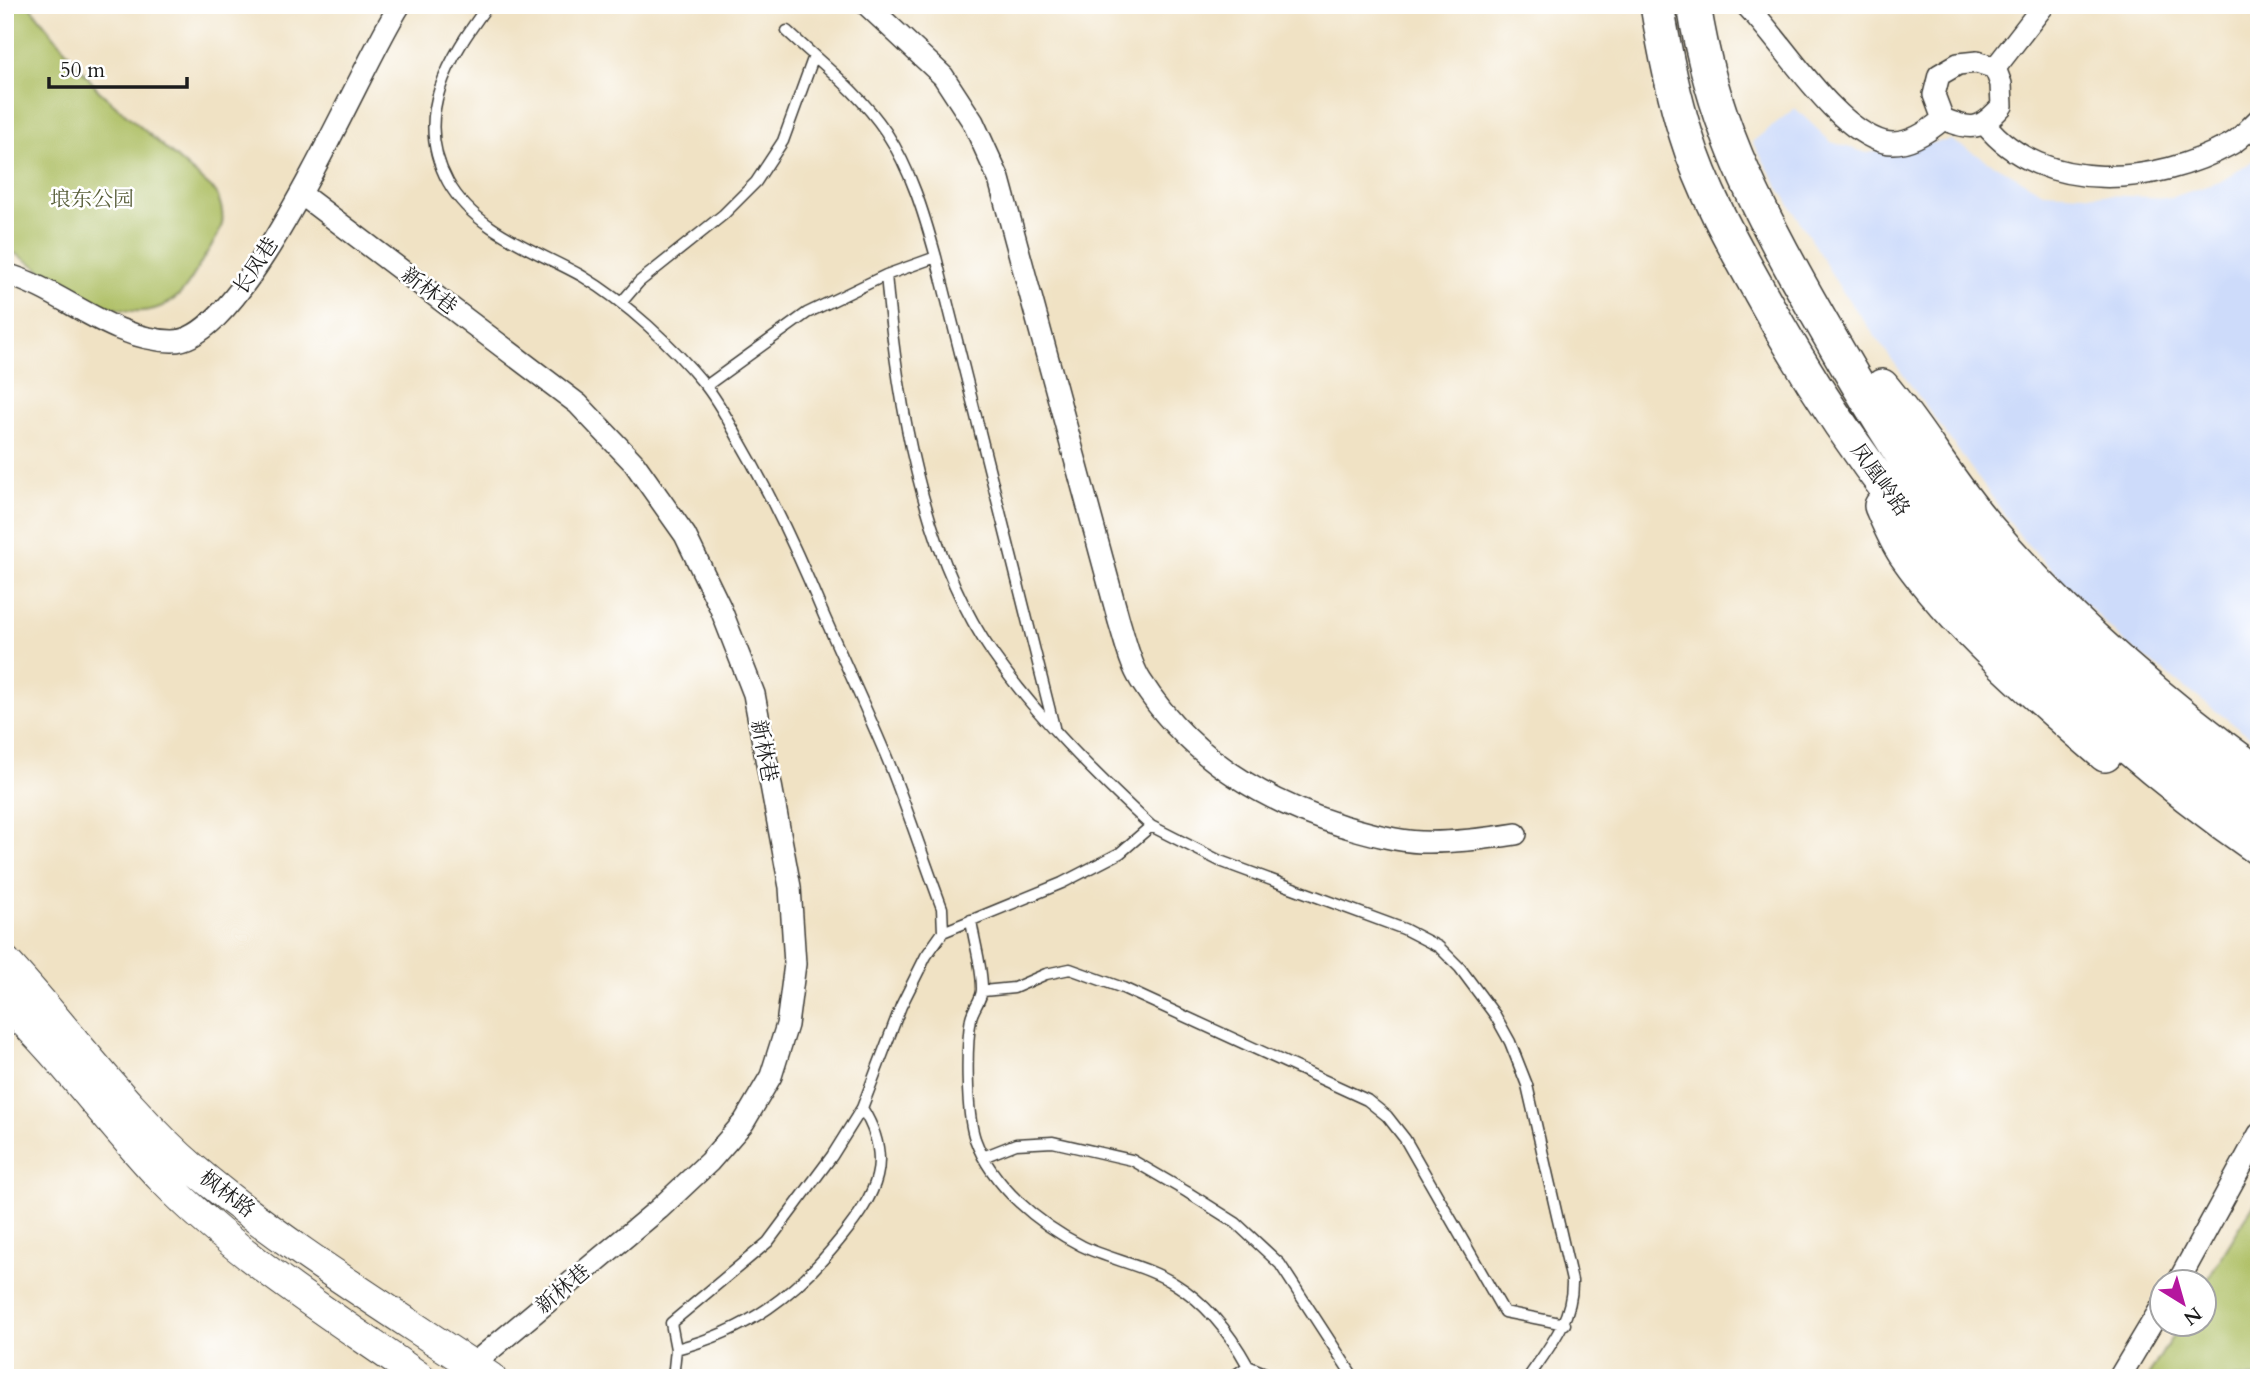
<svg xmlns="http://www.w3.org/2000/svg" width="2264" height="1383" font-family="Cardo,'Noto Serif SC',serif">
  <style>
    .built { fill: #cddbfa }
    .green { fill: #acbd60; stroke: #646c3e; stroke-width: 2 }
    .lines { fill: none; stroke-linecap: round; stroke-linejoin: round }
    .service-casing { stroke: #3c3a35; stroke-width: 13 }
    .minor-casing { stroke: #3c3a35; stroke-width: 24 }
    .secondary-casing { stroke: #3c3a35; stroke-width: 32 }
    .primary-casing { stroke: #3c3a35; stroke-width: 36 }
    .service { stroke: #fff; stroke-width: 10 }
    .minor { stroke: #fff; stroke-width: 21 }
    .secondary { stroke: #fff; stroke-width: 30 }
    .primary { stroke: #fff; stroke-width: 33 }
    .labels { text-anchor: middle; dominant-baseline: central; stroke-width: 5; stroke-linejoin: round; paint-order: stroke }
    .park-label { font-size: 21px; fill: #565c37; stroke: #fff }
    .street-label { font-size: 21px; fill: #1c1c1c; stroke: #fff }
  </style>
  <rect width="100%" height="100%" fill="#fff"/>
  <filter id="ink" filterUnits="userSpaceOnUse"><feTurbulence type="fractalNoise" baseFrequency=".0143" numOctaves="2"/><feDisplacementMap in="SourceGraphic" scale="14" xChannelSelector="R" yChannelSelector="G"/><feConvolveMatrix kernelMatrix="1 2 1 2 8 2 1 2 1" color-interpolation-filters="sRGB"/></filter>
  <filter id="wash" filterUnits="userSpaceOnUse"><feTurbulence type="fractalNoise" baseFrequency=".00686" numOctaves="4" result="noise"/><feDisplacementMap in="SourceGraphic" scale="28" xChannelSelector="R" yChannelSelector="G"/><feGaussianBlur stdDeviation="1.57" result="paint"/><feColorMatrix in="noise" values="0 0 0 0 0 0 0 0 0 0 0 0 0 0 0 0 0 1.4 0 .05"/><feComposite in="paint" operator="in"/></filter>
  <g filter="url(#wash)">
    <rect width="100%" height="100%" fill="#f0e2c4"/>
    <path class="built" d="M1795,108L1831,142L1867,153L1951,140L2043,192L2168,198L2220,182L2259,157V743L2125,643L2023,540L1840,288L1752,142Z"/>
    <path class="green" d="M5,5H29L99,91L216,192C230,224 220,232 203,259C196,271 189,286 179,295C130,340 60,280 16,254L5,252Z
      M2259,1196V1378H2147L2180,1324H2204L2205,1284Z"/>
  </g>
  <g filter="url(#ink)">
    <g class="lines">
      <defs>
        <path id="service" d="M488,5C449,58 412,116 448,182C476,232 536,250 582,276C627,303 672,345 706,386C719,403 730,423 740,442C772,497 798,553 822,611C844,662 868,712 889,763C908,811 924,860 942,908L943,932
          M936,257L1054,727
          M621,303L639,282L723,215L756,182L783,141L814,56
          M706,386L807,313L886,275
          M1151,826L1220,861L1404,929L1439,947L1460,968L1495,1015L1510,1042L1527,1085L1572,1281C1573,1320 1549,1347 1528,1378
          M971,920C974,942 982,966 982,988C983,998 973,1008 971,1018C966,1046 966,1112 975,1139C992,1186 1039,1224 1082,1246C1111,1260 1147,1266 1175,1284C1206,1303 1231,1335 1248,1366L1231,1378
          M983,991L1014,988L1046,974L1070,969L1123,988L1367,1100L1387,1116L1405,1139L1504,1312L1565,1324
          M983,1157L1016,1144L1053,1142L1132,1160L1187,1192L1236,1223L1280,1264L1354,1378
          M676,1349C747,1331 796,1295 841,1238C876,1194 895,1161 862,1108
          M1248,1366L1277,1378
          M673,1378L676,1349L671,1323L768,1242L832,1156L862,1108L901,1006L926,956L943,932L1062,883L1120,853L1151,826C1094,773 1038,718 993,654C921,551 897,398 886,275L936,257C924,214 911,170 886,132C860,93 821,63 787,31"/>
        <path id="minor" d="M867,5L943,76L973,122L999,179L1119,621C1125,640 1130,664 1141,681C1188,755 1260,800 1343,826C1368,833 1395,841 1421,842C1453,843 1484,839 1516,834
          M1746,5C1783,42 1834,129 1884,142C1906,147 1928,132 1943,119
          M1977,62L1995,68L2001,84L2002,106C1980,130 1973,131 1943,119L1934,95L1939,75L1958,64Z
          M1995,68L2044,5
          M1985,124C2043,196 2157,185 2231,144C2241,139 2250,127 2259,119
          M301,194L578,404L634,463L685,535L720,607L754,694L790,887L795,964L787,1025L771,1076L744,1122L709,1162L659,1209L472,1365
          M5,274C64,290 107,339 172,341C247,343 359,67 400,5
          M2178,1282L2259,1134
          M2119,1378L2162,1306"/>
        <path id="secondary" d="M5,961C69,1030 124,1109 195,1170C286,1247 392,1311 491,1378
          M5,1003C62,1056 109,1124 164,1181C239,1258 333,1316 421,1378"/>
        <path id="primary" d="M1657,5C1664,48 1673,94 1686,135C1703,191 1733,244 1761,294C1880,513 2054,707 2259,849
          M1694,5C1711,116 1752,199 1806,295C1854,380 1905,468 1967,544C2046,640 2159,739 2259,813
          M1882,386C1920,431 1949,483 1987,527C2066,620 2161,702 2259,774
          M1881,506C1888,522 1895,539 1905,554C1954,625 2039,698 2105,755"/>
      </defs>
      <use href="#service" class="service-casing"/>
      <use href="#minor" class="minor-casing"/>
      <use href="#secondary" class="secondary-casing"/>
      <use href="#primary" class="primary-casing"/>
      <use href="#service" class="service"/>
      <use href="#minor" class="minor"/>
      <use href="#secondary" class="secondary"/>
      <use href="#primary" class="primary"/>
    </g>
  </g>
  <g class="labels">
    <g class="park-label">
      <text x="92" y="199">埌东公园</text>
    </g>
    <g class="street-label">
      <text transform="translate(256 266) rotate(-57)">长凤巷</text>
      <text transform="translate(429 291) rotate(37)">新林巷</text>
      <text transform="translate(1880 480) rotate(54)">凤凰岭路</text>
      <text transform="translate(764 751) rotate(79)">新林巷</text>
      <text transform="translate(227 1194) rotate(37)">枫林路</text>
      <text transform="translate(563 1289) rotate(-40)">新林巷</text>
    </g>
  </g>
  <rect width="2264" height="1383" fill="none" stroke="#fff" stroke-width="28"/>
  <g transform="translate(2183 1303) rotate(143)"><circle r="33" fill="#ffffff" stroke="#a4a4a4" stroke-width="2"/>
  <path d="M0-5L12 26L0 18L-12 26Z" fill="#b5179e"/>
  <text y="-10" font-size="19" font-weight="bold" text-anchor="middle" fill="#1c1c1c">N</text>
  </g>
  <path d="M49 77v10h138v-10" fill="none" stroke="#1c1c1c" stroke-width="3.5"/>
  <text x="60" y="77" font-size="21" fill="#1c1c1c" stroke="#ffffff" stroke-width="5" paint-order="stroke">50 m</text>
</svg>
